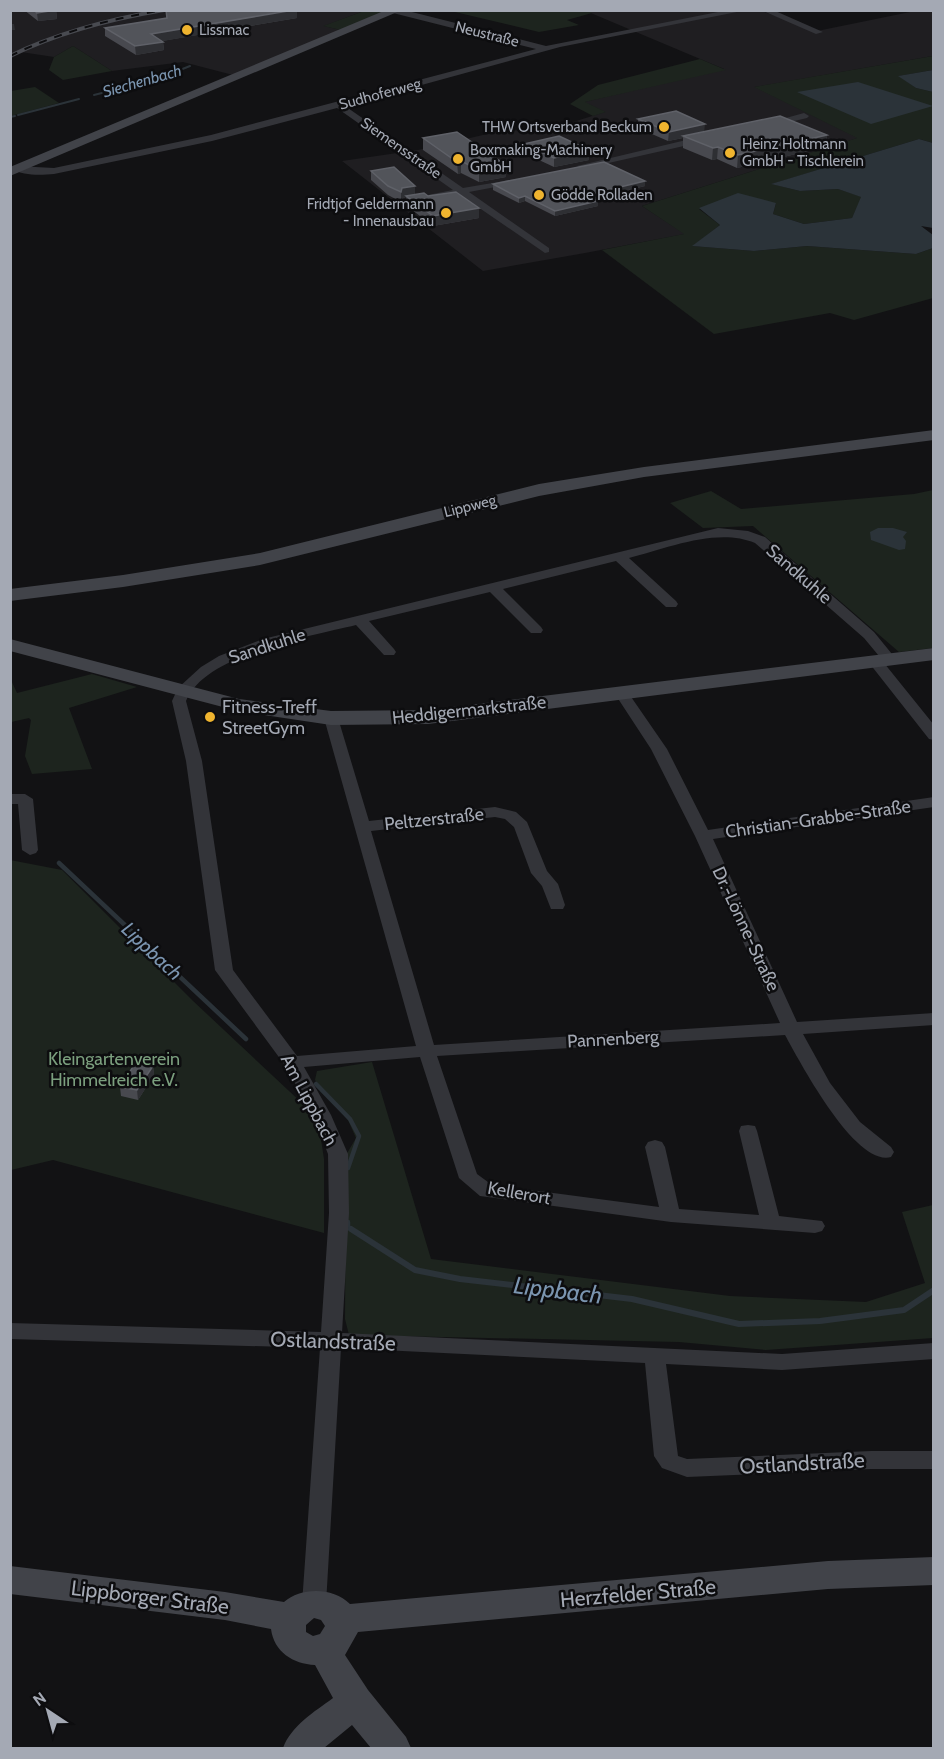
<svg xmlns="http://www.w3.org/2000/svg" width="944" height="1759" font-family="Cabin,sans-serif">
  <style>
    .built { fill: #1f1e21 }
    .green { fill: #1d241e }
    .water { fill: #2b3339 }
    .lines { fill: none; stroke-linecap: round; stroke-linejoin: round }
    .stream-far2 { stroke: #2b3339; stroke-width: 2 }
    .stream-far1 { stroke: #2b3339; stroke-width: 4.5 }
    .stream { stroke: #2b3339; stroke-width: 6 }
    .street { fill: #333439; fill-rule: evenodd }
    .secondary { fill: #414349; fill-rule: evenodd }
    .rail-casing { stroke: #484a50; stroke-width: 4 }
    .rail { stroke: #0d0d0f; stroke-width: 2; stroke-dasharray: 8; stroke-linecap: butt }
    .wall { fill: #48494f }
    .shaded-wall { fill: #2e2f33 }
    .building { fill: #52545a; stroke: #5f6168; stroke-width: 1.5 }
    .poi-dot { fill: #efb42f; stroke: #0d0d0f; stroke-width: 2 }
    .labels { text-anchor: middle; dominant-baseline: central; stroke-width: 5; stroke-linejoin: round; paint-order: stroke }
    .far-poi-label { font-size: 15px; fill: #a4a9b4; stroke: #0d0d0f; text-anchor: start }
    .far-street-label { font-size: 15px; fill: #a4a9b4; stroke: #0d0d0f }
    .far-water-label { font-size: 16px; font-style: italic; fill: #7b95b0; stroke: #0d0d0f }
    .street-label { font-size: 18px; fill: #a4a9b4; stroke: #0d0d0f }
    .poi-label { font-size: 18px; fill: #a4a9b4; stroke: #0d0d0f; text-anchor: start }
    .park-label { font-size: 18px; fill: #7b9f7e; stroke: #0d0d0f }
    .water-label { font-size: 20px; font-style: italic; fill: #7b95b0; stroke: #0d0d0f }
    .near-street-label { font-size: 21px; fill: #a4a9b4; stroke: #0d0d0f }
    .near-water-label { font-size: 24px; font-style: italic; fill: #7b95b0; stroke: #0d0d0f }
  </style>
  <rect width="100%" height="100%" fill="#121214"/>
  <path class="built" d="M10,11H364L324,26L341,30L233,75L183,62L112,71L73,46L54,57L21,52L11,59Z
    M586,11H762L817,31L915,11H933V56L755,87L858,138L642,206L685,234L585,253L483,271L342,161L418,150L496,132L557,127L605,112L584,102L724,69Z"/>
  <path class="green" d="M459,10H586L592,13L567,20L579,25L539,32L455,12Z
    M364,11H389L341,30L323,26Z
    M73,46L112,71L63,80L49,70L54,57Z
    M933,56V70L899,76L916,88L933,92V143L919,139L772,184L800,191L838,189L862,197L852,218L804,224L773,214L776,203L699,209L720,225L693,246L754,251L807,246L916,254L933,248V298L854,320L830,313L714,334L602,250L684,234L642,206L857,138L754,87Z
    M700,59L726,70L585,102L606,112L593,116L570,104L598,85Z
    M35,87L59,103L11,116V91Z
    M933,490V648L899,652L753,526L703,528L670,503L711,491L741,509L914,494Z
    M92,674L137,687L69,708L92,769L32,774L25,756L31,720L29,718L11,722V680L17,693Z
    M10,860L62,870L192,1000L304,1105L320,1133L324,1159V1233L53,1160L11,1170Z
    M372,1062L431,1259L730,1296L866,1302L925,1283L902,1212L933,1205V1338L766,1350L679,1342L349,1335L345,1319L346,1155L356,1138L348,1120L315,1080L317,1071Z"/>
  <path class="water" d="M933,70V92L916,88L898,76Z
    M858,82L933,106L871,124L797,92Z
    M919,139L933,143V228L921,226L933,235V248L916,254L807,246L754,251L692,246L720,225L699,208L738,193L776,203L773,214L804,224L852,218L861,197L838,189L800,191L771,184Z
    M878,528H893L907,532L903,537L906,541L905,549L899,550L871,540L870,532Z"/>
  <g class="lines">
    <path class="stream-far2" d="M94,95L160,78L190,66
      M18,115L79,99
      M10,117L15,116"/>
    <path class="stream-far1" d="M59,863L246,1039
      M316,1084L350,1119L359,1136L348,1168
      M348,1222V1227L354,1231"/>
    <path class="stream" d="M351,1229L415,1270L460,1279L632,1299L739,1324L820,1321L904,1310L934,1290"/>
    <path class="street" d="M392,10H404L546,46L728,10H747L560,47L345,106L463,188L516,179V183L469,192L549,248V252L545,253L459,194L403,204V200L453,190L337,108L212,141L54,174C41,175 23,176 12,169L17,166L54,168L211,135L536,49L393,13Z
      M761,10H773L823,32L816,34Z
      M804,113L809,116L807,118L769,127L764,124Z
      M703,136L708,139L706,141L582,169L577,166Z
      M718,528L748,531L765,537L874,632L896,659L894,662H884L864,638L755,543C718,527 667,548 629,558L676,601L678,604L676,607H666L616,561L503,589L541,627L543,630L541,633H531L490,592L369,621L394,649L396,652L394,655H384L356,625C311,636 205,654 186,701L202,761L233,970L297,1056L416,1046L324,718L331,714L338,718L369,821L495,807L516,812L527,822L547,871L558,884L565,905L563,909H551L542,886L531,873L514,827L505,819L495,817L371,831L434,1045L780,1023L695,836L651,749L615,694L617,691H627L667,749L708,830L934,797V807L713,839L797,1022L934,1013V1025L803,1034L830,1083L860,1122L891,1147L894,1152L891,1157C855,1167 800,1062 785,1035L437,1056L477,1174L492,1185L659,1207L645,1147L648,1142L655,1140L662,1142L665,1147L679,1209L759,1215L739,1131L741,1126L748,1125L755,1126L757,1131L779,1216L822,1221L825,1226L822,1231L815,1233L671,1222L480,1196L459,1178L420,1057L304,1067L331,1115L348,1154L349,1213L342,1333L782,1354L934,1343V1359L782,1370L666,1364L678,1456L687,1459L871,1451H934V1469H871L687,1477L662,1468L654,1456L645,1363L341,1348L326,1604L322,1611L314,1614L306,1611L302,1604L320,1348L10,1339V1323L321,1332L329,1213L328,1154L313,1115L284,1064L215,970L186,761L172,701L178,688L201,667L219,656L263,639Z
      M875,657L880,658L934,725V740L929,739L870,664L868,661L870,658Z
      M10,794H25L33,799L38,850L36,853L30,855L22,850L18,804H10Z"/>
    <path class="secondary" d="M386,10H402L10,176V167Z
      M934,430V440L644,477L539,496L260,565L123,587L10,601V589L123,575L260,553L539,484L644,467Z
      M10,639L239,699L331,711L428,710L934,648V660L428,724L331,725L238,711L10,651Z
      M934,1557V1585L828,1589L358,1632L345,1655L368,1690L406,1737L411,1748H371L352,1725L324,1748H283C291,1726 314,1712 333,1698L315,1665C293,1664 274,1652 271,1629L225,1620L10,1594V1566L225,1592L284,1602C301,1587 333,1587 350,1604L828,1561ZM314,1618L321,1620L325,1626L320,1634L313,1636L306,1632V1625Z"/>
    <defs>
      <path id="rail" d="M10,56C59,32 110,19 164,10"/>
    </defs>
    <use href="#rail" class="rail-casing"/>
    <use href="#rail" class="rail"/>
  </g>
  <path class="wall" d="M24,10H56L57,19L38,21Z
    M166,10L297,18L162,41L163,42L164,50L136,55L105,36V28L166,18Z
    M638,119L704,131L827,135L826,147L737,168L717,159L712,160L683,148V138L668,141L638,128Z
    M423,138L506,177L479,182L461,173L458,174L423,150Z
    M524,144L589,160L554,167L524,153Z
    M371,171L415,194L479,208V218L433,226L407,206L406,197L403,198L401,202L388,195L371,180Z
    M493,184L645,186L594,199L598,201V206L555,216L525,201L519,203L493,190Z
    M153,1066L154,1075L138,1100L121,1096L120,1087Z"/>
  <path class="shaded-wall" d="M56,10L57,19L38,21L37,13Z
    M297,10V18L151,43V34Z
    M10,24H14L15,30H10Z
    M163,42L164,50L136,55L135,46Z
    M705,124L704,133L683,136V138L668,141L669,132Z
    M827,135L826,147L737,168L738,155Z
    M718,147L717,159L712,160L713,148Z
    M589,150V160L554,167V158Z
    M461,161V173L458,174L457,162Z
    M506,165V177L479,182V170Z
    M645,181V186L586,200L587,195Z
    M415,186V195L403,198L401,202V192L402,188Z
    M525,196V201L519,203V198Z
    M598,201V206L555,216V211Z
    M479,208V218L433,226V216Z
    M153,1066L154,1075L138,1100L137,1090Z"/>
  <path class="building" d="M34,10H56L37,13Z
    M166,10H294L151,34L163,42L135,46L105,28L167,18Z
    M676,111L705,124L669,132L638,119Z
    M780,116L827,135L738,155L718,147L713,148L683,136Z
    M457,132L506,165L479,170L461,161L457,162L423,138Z
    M559,136L589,150L554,158L524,144Z
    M604,162L645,181L587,195L598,201L555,211L525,196L519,198L493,184Z
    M394,167L415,186L402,188L401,192L388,186L371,171Z
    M456,192L479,208L433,216L406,196L424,193L428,196Z
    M136,1062L153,1066L137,1090L120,1087Z"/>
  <g class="poi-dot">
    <circle cx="187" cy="30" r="6"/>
    <circle cx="664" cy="127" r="6"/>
    <circle cx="730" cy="153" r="6"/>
    <circle cx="458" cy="159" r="6"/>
    <circle cx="539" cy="195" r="6"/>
    <circle cx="446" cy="213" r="6"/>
    <circle cx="210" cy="717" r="6"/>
  </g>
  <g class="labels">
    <g class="far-poi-label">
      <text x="199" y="30">Lissmac</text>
      <text x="652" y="127" text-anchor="end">THW Ortsverband Beckum</text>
      <text x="742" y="144">Heinz Holtmann<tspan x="742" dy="17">GmbH - Tischlerein</tspan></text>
      <text x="470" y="150">Boxmaking-Machinery<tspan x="470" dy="17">GmbH</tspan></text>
      <text x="551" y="195">Gödde Rolladen</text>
      <text x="434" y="204" text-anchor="end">Fridtjof Geldermann<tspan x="434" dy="17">- Innenausbau</tspan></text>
    </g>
    <g class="far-street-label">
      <text transform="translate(487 34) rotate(14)">Neustraße</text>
      <text transform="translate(380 94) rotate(-15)">Sudhoferweg</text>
      <text transform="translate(401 148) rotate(35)">Siemensstraße</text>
      <text transform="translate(470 506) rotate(-14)">Lippweg</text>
    </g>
    <g class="far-water-label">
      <text transform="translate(142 81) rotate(-16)">Siechenbach</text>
    </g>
    <g class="street-label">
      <text transform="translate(799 574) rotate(41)">Sandkuhle</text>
      <text transform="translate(267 646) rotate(-18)">Sandkuhle</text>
      <text transform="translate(469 710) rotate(-6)">Heddigermarkstraße</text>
      <text transform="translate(434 819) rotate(-6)">Peltzerstraße</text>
      <text transform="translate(818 819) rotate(-8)">Christian-Grabbe-Straße</text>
      <text transform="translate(746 929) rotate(65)">Dr.-Lönne-Straße</text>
      <text transform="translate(613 1039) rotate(-3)">Pannenberg</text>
      <text transform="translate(309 1100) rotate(62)">Am Lippbach</text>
      <text transform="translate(519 1193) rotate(10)">Kellerort</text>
    </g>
    <g class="poi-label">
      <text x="222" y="707">Fitness-Treff<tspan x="222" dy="21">StreetGym</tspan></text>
    </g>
    <g class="park-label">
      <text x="114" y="1059">Kleingartenverein<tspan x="114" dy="21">Himmelreich e.V.</tspan></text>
    </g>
    <g class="water-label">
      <text transform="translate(152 951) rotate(43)">Lippbach</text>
    </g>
    <g class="near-street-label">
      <text transform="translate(333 1341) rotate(2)">Ostlandstraße</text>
      <text transform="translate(802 1463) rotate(-3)">Ostlandstraße</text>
      <text transform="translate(638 1593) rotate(-5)">Herzfelder Straße</text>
      <text transform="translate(150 1597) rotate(7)">Lippborger Straße</text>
    </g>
    <g class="near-water-label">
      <text transform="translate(558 1290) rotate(7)">Lippbach</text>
    </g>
  </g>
  <rect width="944" height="1759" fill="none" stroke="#a4a9b4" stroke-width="24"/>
  <g transform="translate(48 1711) rotate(324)" stroke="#0d0d0f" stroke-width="4.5" paint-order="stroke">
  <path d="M0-4.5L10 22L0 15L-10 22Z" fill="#a4a9b4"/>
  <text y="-9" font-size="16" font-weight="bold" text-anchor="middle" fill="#a4a9b4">N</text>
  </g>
</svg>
